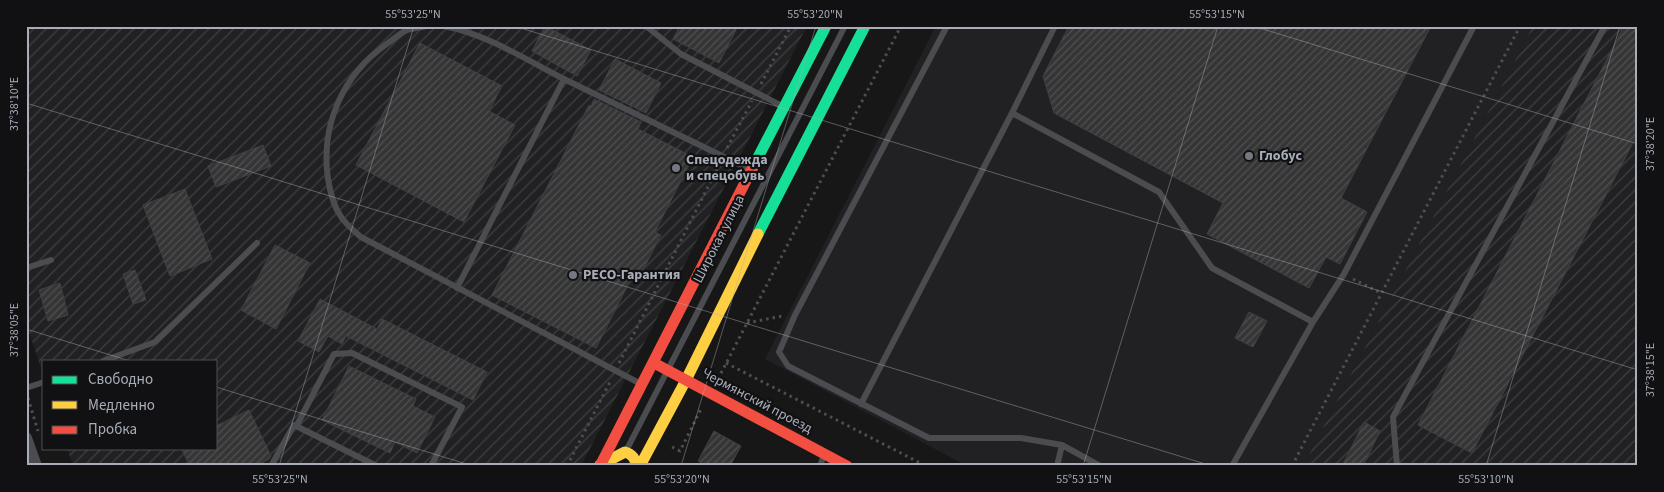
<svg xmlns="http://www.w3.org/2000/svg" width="1664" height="492" font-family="'Source Sans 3',sans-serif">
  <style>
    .built { fill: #212123 }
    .industrial { fill: url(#industrial-furrows) }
    .building { fill: url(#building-hatch); stroke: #3f4043 }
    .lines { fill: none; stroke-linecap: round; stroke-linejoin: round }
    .path { stroke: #4d4e52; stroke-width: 3; stroke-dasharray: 2.5 4; stroke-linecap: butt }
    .lane { stroke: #4b4c50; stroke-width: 6 }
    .street { stroke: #4b4c50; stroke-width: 12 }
    .fast { stroke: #16e098; stroke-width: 11 }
    .slow { stroke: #ffcf43; stroke-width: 11 }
    .jam { stroke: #f24e42; stroke-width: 11 }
    .ticks { fill: none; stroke: #a8adb8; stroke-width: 1; stroke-opacity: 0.45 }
    .poi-dot { fill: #757880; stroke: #111113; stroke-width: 2 }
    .labels { text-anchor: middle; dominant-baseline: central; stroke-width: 4.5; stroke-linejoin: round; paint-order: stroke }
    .poi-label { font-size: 14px; font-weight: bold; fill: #a8adb8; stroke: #111113; text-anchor: start }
    .street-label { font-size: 14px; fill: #a8adb8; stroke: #111113 }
    .neatline { fill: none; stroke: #a8adb8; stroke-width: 2 }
    .ticks-label { font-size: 12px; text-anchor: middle; fill: #a8adb8 }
  </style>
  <defs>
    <pattern id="industrial-furrows" width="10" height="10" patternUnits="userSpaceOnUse" patternTransform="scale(1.25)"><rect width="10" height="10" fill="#212123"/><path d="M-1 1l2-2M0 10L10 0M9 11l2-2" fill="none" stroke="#3e3f41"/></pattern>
    <pattern id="building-hatch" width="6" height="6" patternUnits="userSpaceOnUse" patternTransform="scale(1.25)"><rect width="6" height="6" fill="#353536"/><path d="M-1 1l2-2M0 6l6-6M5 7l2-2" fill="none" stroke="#4f5051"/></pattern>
  </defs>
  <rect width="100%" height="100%" fill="#171717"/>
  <path class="built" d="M936,26H1533L1303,466H967L765,359Z"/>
  <path class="industrial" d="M26,26H807L581,466H73L67,448H216V361H44V377L26,323Z
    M1533,26H1638V466H1303Z"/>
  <path class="building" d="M545,26L591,50L577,76L532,51Z
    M680,26H738L719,63L673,39Z
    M1069,26H1431L1341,198L1367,212L1340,264L1326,257L1309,288L1207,234L1223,203L1054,113L1043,76Z
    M1624,26H1638V133L1472,453L1418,425Z
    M420,43L502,86L489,111L515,125L464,222L356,165Z
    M615,59L661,83L646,113L599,90Z
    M594,99L641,122L638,129L693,157L655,232L661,235L640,276L634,273L596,348L492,295L589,105L591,106Z
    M263,145L271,166L216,187L208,166Z
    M185,189L212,259L170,276L143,205Z
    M275,245L310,263L276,329L241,310Z
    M135,270L146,300L133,304L123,274Z
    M60,283L68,315L48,321L39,290Z
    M320,299L377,329L382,319L487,372L473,400L346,336L342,344L328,336L319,352L298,341Z
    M1249,312L1267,321L1253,347L1235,338Z
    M349,366L416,399L413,406L435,417L417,453L395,442L390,453L322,420Z
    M249,410L271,456L269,459L255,466H190L181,448H216V426Z
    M1364,422L1380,431L1363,466H1342Z
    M714,431L741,446L730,466H707L698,461Z"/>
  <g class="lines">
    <path class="path" d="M761,84L791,26
      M727,148L752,101
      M1353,279L1381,293
      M747,323L783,316
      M619,363L719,165
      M726,363L926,466
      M718,379L901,26
      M28,398L38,431
      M672,447L680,451L702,407
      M567,466L611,380
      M1292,466L1520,26"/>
    <path class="lane" d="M426,26C419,28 413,28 407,30C400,33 394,39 388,43C343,74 320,125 328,179C330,191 333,205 340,215C344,223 354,231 361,237L641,384
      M444,26C486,34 525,59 564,79
      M646,26L681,54L782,106
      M947,26L795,315L779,352L788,366L929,438H1021L1062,445L1100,466
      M1055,26L1012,113L1159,192L1212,268L1313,322L1232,466
      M26,268L51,260
      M457,288L564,79L751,170
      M1313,322L1344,274L1474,26
      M103,361L155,342L257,243
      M26,388L44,382
      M861,404L1012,113
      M297,425L334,354L352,353L462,407L431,466
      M626,451L845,26
      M271,466L294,425L377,466
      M820,466L824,455
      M1057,466L1062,445
      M1397,466L1393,417L1605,26"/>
    <path class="street" d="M26,438L36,466"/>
    <path class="fast" d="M753,167L826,26
      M758,234L865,26"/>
    <path class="slow" d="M600,465L625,452C632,454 636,459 636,466
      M640,466L686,380L758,234"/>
    <path class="jam" d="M654,363L847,466
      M600,466L753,167"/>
  </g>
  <path class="ticks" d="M514,26L1638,370M1253,26L1638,144M26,103L1212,466M26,329L130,361M216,387L473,466M279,466L414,26M681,466L816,26M1083,466L1218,26M1486,466L1620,26"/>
  <g class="poi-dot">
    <circle cx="1249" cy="156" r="5"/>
    <circle cx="676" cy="168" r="5"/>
    <circle cx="573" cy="275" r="5"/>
  </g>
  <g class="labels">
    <g class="poi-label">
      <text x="1259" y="156">Глобус</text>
      <text x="686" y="160">Спецодежда<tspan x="686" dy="16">и спецобувь</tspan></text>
      <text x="583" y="275">РЕСО-Гарантия</text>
    </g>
    <g class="street-label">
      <text transform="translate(719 239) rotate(-63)">Широкая улица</text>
      <text transform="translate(757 401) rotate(28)">Чермянский проезд</text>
    </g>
  </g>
  <rect width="1664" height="492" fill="none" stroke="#111113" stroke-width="55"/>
  <rect x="42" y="360" width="175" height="90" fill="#111113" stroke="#4d4f55"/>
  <rect x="52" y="376" width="25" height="8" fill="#16e098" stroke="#4d4f55"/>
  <text x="88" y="384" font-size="15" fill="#a8adb8">Свободно</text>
  <rect x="52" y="401" width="25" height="8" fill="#ffcf43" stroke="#4d4f55"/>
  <text x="88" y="410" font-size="15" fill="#a8adb8">Медленно</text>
  <rect x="52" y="426" width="25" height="8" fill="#f24e42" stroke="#4d4f55"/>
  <text x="88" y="434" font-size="15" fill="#a8adb8">Пробка</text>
  <rect x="28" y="28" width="1608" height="436" class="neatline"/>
  <g class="ticks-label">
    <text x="413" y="18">55°53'25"N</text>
    <text x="815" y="18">55°53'20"N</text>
    <text x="1217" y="18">55°53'15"N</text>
    <text transform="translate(14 104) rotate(-90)" y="4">37°38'10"E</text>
    <text transform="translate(1650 144) rotate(-90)" y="4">37°38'20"E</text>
    <text transform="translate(14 330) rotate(-90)" y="4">37°38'05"E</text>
    <text transform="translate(1650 370) rotate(-90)" y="4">37°38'15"E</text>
    <text x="280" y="483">55°53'25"N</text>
    <text x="682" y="483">55°53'20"N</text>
    <text x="1084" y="483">55°53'15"N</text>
    <text x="1486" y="483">55°53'10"N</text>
  </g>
</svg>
